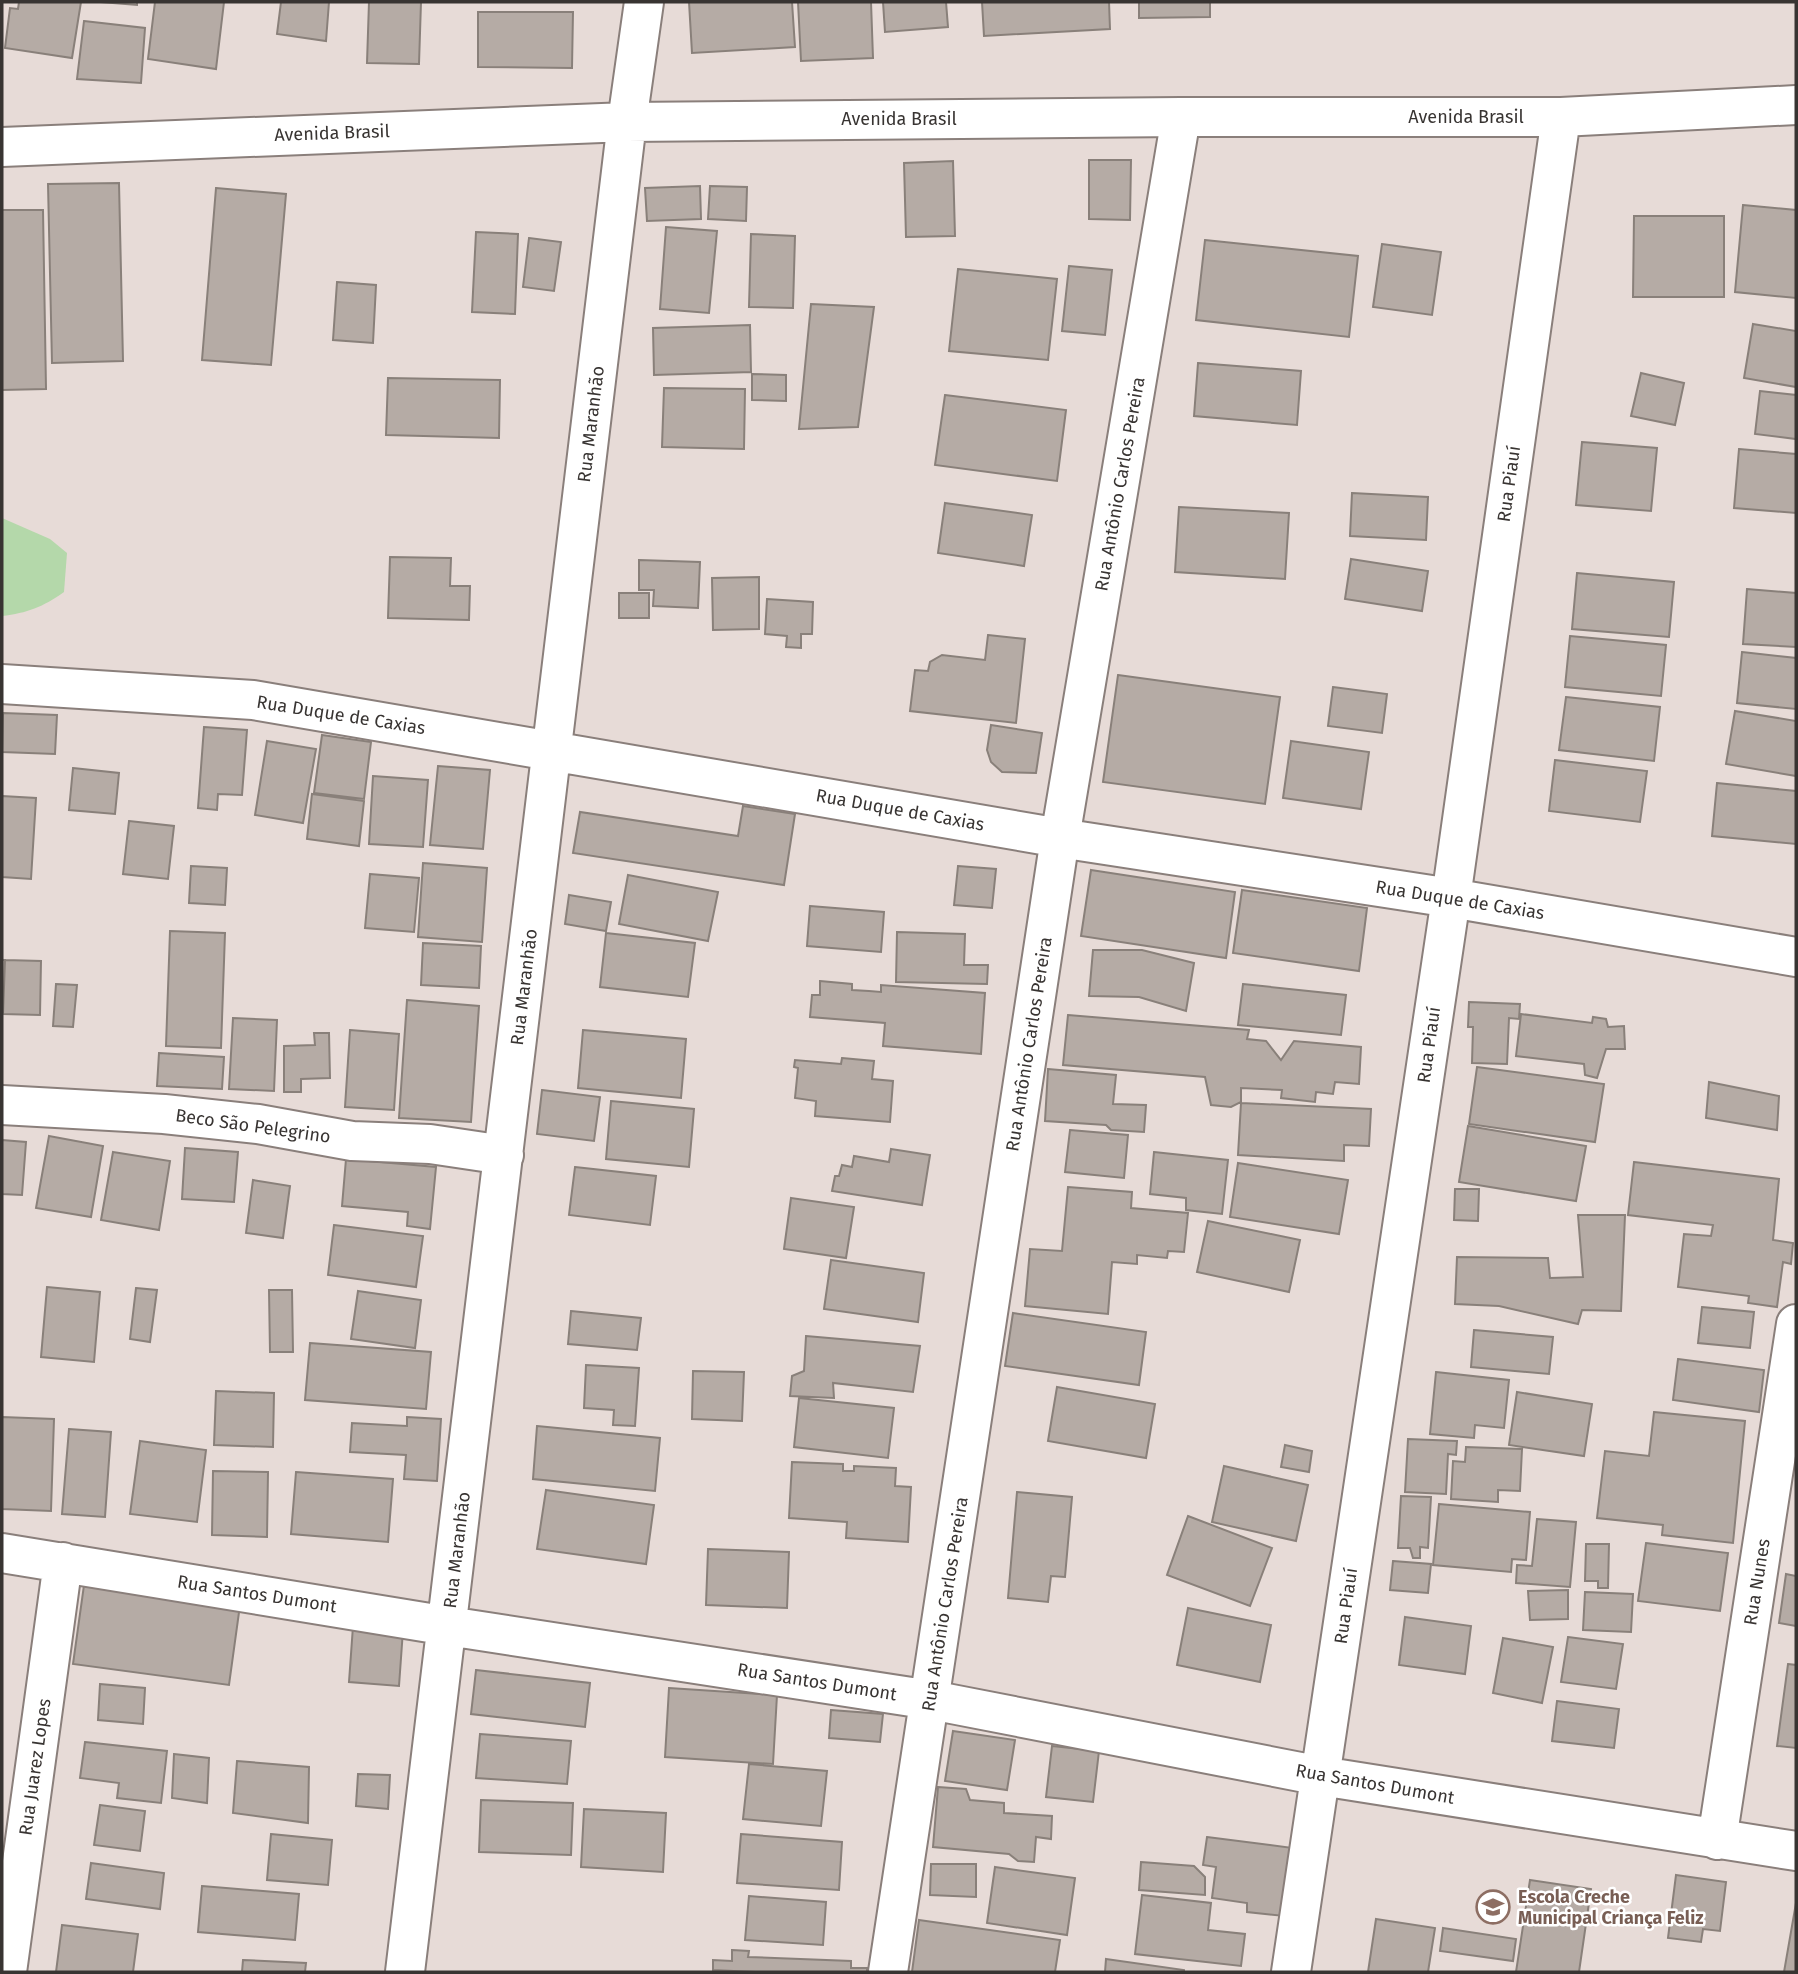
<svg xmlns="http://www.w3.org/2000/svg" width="1798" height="1974" font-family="'Fira Sans',sans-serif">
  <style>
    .green { fill: #b4d8aa }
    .building { fill: #b5aba5; stroke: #89807a; stroke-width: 2 }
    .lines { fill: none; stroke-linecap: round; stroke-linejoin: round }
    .minor-casing { stroke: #8a7f7b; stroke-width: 42 }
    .minor { stroke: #fff; stroke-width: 38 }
    .labels { text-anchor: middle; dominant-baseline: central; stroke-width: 5; stroke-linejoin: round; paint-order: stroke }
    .street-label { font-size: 18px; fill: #383432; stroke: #fff }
    .education-label { font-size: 18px; font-weight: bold; fill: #785e54; stroke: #fff; text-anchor: start }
  </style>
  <rect width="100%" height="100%" fill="#e7dbd7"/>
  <path class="green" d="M2,518L50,539L67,553L64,592C43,607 27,613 2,616Z"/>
  <path class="building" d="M19,2H81L72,58L5,48L10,8L18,9Z
    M100,2H137V5Z
    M155,2H224L216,69L148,59Z
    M281,2H329L326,41L277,34Z
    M369,2H421L419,64L367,63Z
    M689,2H792L795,47L692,53Z
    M798,2H871L873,58L801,61Z
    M883,2H946L948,27L885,32Z
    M982,2H1109L1110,29L984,36Z
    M1139,2H1210V17L1139,18Z
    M478,12H573L572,68L478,67Z
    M84,21L145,28L141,83L77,79Z
    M1089,160H1131L1130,220L1089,219Z
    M953,161L955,236L906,237L904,163Z
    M119,183L123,361L52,363L48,184Z
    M700,186L701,219L647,221L645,188Z
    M710,186L747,187L746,221L708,219Z
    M216,188L286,194L271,365L202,360Z
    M1743,205L1796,210V298L1735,292Z
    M2,210H43L46,389L2,390Z
    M1634,216H1724V297H1633Z
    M666,227L717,231L709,313L660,309Z
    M476,232L518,234L515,314L472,312Z
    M751,234L795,236L793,308L749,307Z
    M529,238L561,242L554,291L523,287Z
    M1205,240L1358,256L1349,337L1196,320Z
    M1382,244L1441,252L1432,315L1373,307Z
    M1069,266L1112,270L1105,335L1062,331Z
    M958,269L1057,279L1048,360L949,351Z
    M337,282L376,285L373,343L333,340Z
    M811,304L874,307L858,427L799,429Z
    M1753,324L1796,331V387L1744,378Z
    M750,325L751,372L654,375L653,328Z
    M1198,363L1301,371L1297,425L1194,416Z
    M1641,373L1684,383L1675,425L1631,416Z
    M752,374L786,375V401L752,400Z
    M388,378L500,380L499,438L386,435Z
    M664,388L745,389L744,449L662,447Z
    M1760,391L1796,395V439L1755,434Z
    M945,395L1066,410L1057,481L935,465Z
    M1582,442L1657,448L1651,511L1576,505Z
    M1739,449L1796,454V513L1734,508Z
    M1352,493L1428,497L1426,540L1350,536Z
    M945,503L1032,515L1024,566L938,553Z
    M1179,507L1289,513L1285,579L1175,572Z
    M390,557L451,558L450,586H470L469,620L388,618Z
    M1351,559L1428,571L1422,611L1345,599Z
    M639,560L700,562L698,608L653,606L654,590H639Z
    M1577,573L1674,582L1669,637L1572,629Z
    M759,577V629L713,630L712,578Z
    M1747,589L1796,593V647L1743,644Z
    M619,593H649V618H619Z
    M767,599L813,602L812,634H801V648L786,647L787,636L765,634Z
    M988,635L1025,639L1016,723L910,711L915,670L928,671L930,662L942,655L985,660Z
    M1570,636L1666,645L1661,696L1565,687Z
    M1742,652L1796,658V709L1737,703Z
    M1118,675L1280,697L1265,804L1103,782Z
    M1333,687L1387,694L1382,733L1328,726Z
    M1566,697L1660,707L1654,761L1559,750Z
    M1735,711L1796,721V776L1726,764Z
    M3,713L57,715L55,754L2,752Z
    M991,725L1042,733L1036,773L1002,772L991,762L987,750Z
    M204,727L247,730L242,795L218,794L217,810L198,808Z
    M322,735L371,742L364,799L314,793Z
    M267,741L316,749L303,823L255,815Z
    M1291,741L1369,752L1361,809L1283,798Z
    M1555,760L1647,771L1640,822L1549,811Z
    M438,766L490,770L483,849L430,845Z
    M73,768L119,773L115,814L69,810Z
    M373,776L428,780L423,847L369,844Z
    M1717,783L1796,791V844L1712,836Z
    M312,794L364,801L359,846L307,839Z
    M2,796L36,798L31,879L2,877Z
    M743,806L795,814L784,885L573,853L580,812L738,836Z
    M129,821L174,826L168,879L123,874Z
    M423,863L487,868L482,942L418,937Z
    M191,866L227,868L225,905L189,903Z
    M958,866L996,869L992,908L954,905Z
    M1091,870L1235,892L1226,958L1081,936Z
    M370,874L419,878L414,932L365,928Z
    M628,875L718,892L708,941L619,924Z
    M1242,890L1367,908L1359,971L1233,953Z
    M569,895L611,902L606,931L565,924Z
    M810,906L884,912L881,952L807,946Z
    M170,931L225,933L221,1048L166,1046Z
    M897,932L965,934L964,965H988L987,984L896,982Z
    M606,933L695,943L688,997L600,987Z
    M423,943L481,946L479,988L421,985Z
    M1093,950H1142L1194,963L1186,1011L1139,997L1089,996Z
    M2,960H5L3,1014H2Z
    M5,960L41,961L40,1015L3,1014Z
    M820,981L852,984V990L869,991L881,992V985L985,993L981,1054L883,1046L885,1023L810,1017L812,995H820Z
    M56,984L77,985L73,1027L53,1026Z
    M1243,984L1346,995L1341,1035L1238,1025Z
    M407,1000L479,1006L471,1122L399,1118Z
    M1469,1002L1520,1004L1519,1019L1509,1018L1507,1064L1472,1063L1473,1027H1468Z
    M1521,1014L1592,1023L1593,1017L1606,1019L1608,1027L1624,1026L1625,1049H1606L1597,1078L1585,1075L1584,1064L1516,1056Z
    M1068,1015L1249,1030L1247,1039L1266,1041L1281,1060L1294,1041L1361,1047L1359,1084L1335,1082L1333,1094L1316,1092L1315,1102L1281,1098L1282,1090L1241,1088V1102L1231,1107L1211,1105L1205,1077L1063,1065Z
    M233,1018L277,1020L274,1091L229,1089Z
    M350,1030L399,1034L394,1110L345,1107Z
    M583,1030L686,1039L681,1098L578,1088Z
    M314,1033H329L330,1078L301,1079V1092H284V1046L315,1045Z
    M159,1053L224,1057L222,1089L157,1086Z
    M842,1058L874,1061L872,1079L893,1081L890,1122L815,1116L816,1101L795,1098L798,1068L794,1067L795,1060L841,1064Z
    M1477,1067L1604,1084L1595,1142L1469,1124Z
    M1048,1069L1116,1075L1113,1104L1146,1105L1144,1132L1111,1130L1106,1125L1045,1121Z
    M1709,1082L1779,1096L1777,1130L1706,1118Z
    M542,1090L600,1097L594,1141L537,1134Z
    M611,1101L694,1109L689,1167L606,1159Z
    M1241,1103L1371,1109L1369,1146L1344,1145V1161L1238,1155Z
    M1468,1126L1586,1146L1576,1201L1459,1182Z
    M1070,1130L1128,1135L1124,1178L1065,1172Z
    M49,1136L103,1146L91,1217L36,1208Z
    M2,1140L26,1142L22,1195L2,1194Z
    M185,1148L238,1152L234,1202L182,1199Z
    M891,1149L930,1155L922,1205L832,1191L835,1176H839L842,1165L852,1167L854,1156L889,1162Z
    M113,1152L170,1161L159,1230L101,1220Z
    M1154,1152L1228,1160L1222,1214L1186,1210V1198L1150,1194Z
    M346,1159L436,1167L430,1229L407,1226L408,1212L342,1206Z
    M1634,1162L1779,1179L1773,1240L1793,1243L1791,1264L1783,1262L1777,1307L1748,1303L1749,1296L1678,1287L1684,1234L1711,1236L1713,1225L1628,1215Z
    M1238,1163L1348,1180L1339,1234L1230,1217Z
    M575,1167L656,1176L650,1225L569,1215Z
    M253,1180L290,1186L283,1238L246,1233Z
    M1068,1187L1132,1192L1131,1208L1188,1213L1184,1252L1168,1251L1167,1258L1137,1255V1264L1112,1262L1108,1314L1025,1306L1030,1249L1062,1251Z
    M1455,1189H1479L1478,1221L1454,1220Z
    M791,1198L854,1207L846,1258L784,1249Z
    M1578,1215H1625L1621,1311L1582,1310L1578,1324L1499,1306L1455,1304L1457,1257L1548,1258L1550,1278L1583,1277Z
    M1208,1221L1300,1240L1289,1292L1197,1272Z
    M334,1225L423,1236L416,1287L328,1275Z
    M831,1260L924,1273L918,1322L824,1309Z
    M47,1287L100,1292L94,1362L41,1357Z
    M136,1288L157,1290L150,1342L130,1339Z
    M269,1290H292L293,1352H270Z
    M358,1291L421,1300L415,1348L351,1339Z
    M1702,1307L1754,1312L1750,1348L1698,1343Z
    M571,1311L641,1318L637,1350L568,1344Z
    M1013,1313L1146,1332L1139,1385L1005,1366Z
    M1474,1330L1553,1337L1549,1374L1471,1367Z
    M806,1336L920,1346L913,1392L833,1383L834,1398L790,1396L792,1376L804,1371Z
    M310,1343L431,1352L426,1409L305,1400Z
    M1678,1359L1764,1370L1759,1412L1673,1400Z
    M586,1365L639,1368L635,1426L613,1425L614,1410L584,1408Z
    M693,1371L744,1372L742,1421L692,1419Z
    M1436,1372L1509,1380L1504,1428L1475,1425L1474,1438L1430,1434Z
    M1057,1387L1155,1404L1146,1458L1048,1441Z
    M216,1391L274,1393L273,1447L214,1445Z
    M1517,1392L1592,1404L1584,1456L1509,1445Z
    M799,1398L894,1408L888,1458L794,1447Z
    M1654,1412L1745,1421L1733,1543L1662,1535L1663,1525L1597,1518L1605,1451L1649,1456Z
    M2,1417L54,1419L51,1511L2,1509Z
    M407,1417L441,1419L437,1481L404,1479L406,1455L350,1452L352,1423L407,1426Z
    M537,1426L660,1438L655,1491L533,1479Z
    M69,1429L111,1432L105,1517L62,1514Z
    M1408,1439L1457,1441L1456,1455L1448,1454L1446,1494L1405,1492Z
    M140,1441L206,1450L197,1522L130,1514Z
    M1285,1445L1312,1451L1309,1472L1281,1467Z
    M1466,1447L1522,1449L1520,1491L1498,1490V1502L1451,1499L1453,1461L1465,1462Z
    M792,1462L843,1464V1471H854V1466L896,1468L895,1486L911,1487L908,1542L846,1538L847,1522L789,1518Z
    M1224,1466L1308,1485L1296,1541L1212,1522Z
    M213,1471L268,1472L267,1537L212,1535Z
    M296,1472L393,1479L388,1542L291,1534Z
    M546,1490L654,1505L646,1564L537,1549Z
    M1017,1492L1072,1497L1065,1577L1051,1576L1048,1602L1008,1598Z
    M1401,1496L1431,1497L1428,1548L1420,1547V1558H1413L1410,1548H1398Z
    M1439,1504L1530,1512L1526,1560L1512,1559L1511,1572L1433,1565Z
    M1188,1516L1272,1548L1250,1606L1167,1575Z
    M1537,1519L1576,1522L1570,1587L1516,1583L1517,1565L1532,1566Z
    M1646,1543L1728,1553L1720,1611L1638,1601Z
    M1586,1544H1609L1608,1588H1598V1581H1585Z
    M708,1549L789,1552L787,1608L706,1605Z
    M1393,1561L1431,1564L1428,1593L1390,1590Z
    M1786,1574L1796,1576V1626L1779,1623Z
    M84,1585L240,1605L229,1685L73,1664Z
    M1568,1590V1619L1530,1620L1528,1591Z
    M1585,1592L1633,1594L1631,1632L1583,1630Z
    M1188,1608L1271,1625L1260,1682L1177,1665Z
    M1405,1617L1471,1626L1465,1674L1399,1665Z
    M353,1626L403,1630L399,1686L349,1682Z
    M1568,1637L1623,1644L1616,1689L1561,1682Z
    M1503,1638L1553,1647L1542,1703L1493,1693Z
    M1788,1664L1796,1665V1748L1777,1746Z
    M476,1670L590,1683L585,1727L471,1714Z
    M100,1684L145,1688L143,1724L98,1720Z
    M669,1688L777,1695L773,1764L665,1757Z
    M1557,1701L1619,1709L1614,1748L1552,1741Z
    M831,1710L883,1714L880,1742L829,1738Z
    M953,1731L1015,1740L1007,1790L945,1781Z
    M480,1734L571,1741L567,1784L476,1778Z
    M85,1742L167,1751L161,1803L117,1798L119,1783L80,1778Z
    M1052,1746L1099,1751L1093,1802L1046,1797Z
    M174,1754L209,1758L207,1803L172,1798Z
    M237,1761L309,1767L308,1823L233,1813Z
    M749,1764L827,1771L821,1826L743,1819Z
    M358,1774L390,1775L388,1809L356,1806Z
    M938,1787L966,1789L970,1800L1004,1803V1813L1052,1816L1051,1839L1036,1837L1034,1862L1018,1861L1009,1854L933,1847Z
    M481,1800L573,1803L571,1855L479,1852Z
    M100,1805L145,1811L140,1851L94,1845Z
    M584,1809L666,1813L663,1872L581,1867Z
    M271,1834L332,1840L328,1885L267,1880Z
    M741,1834L842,1842L839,1890L737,1883Z
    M1207,1837L1293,1848L1284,1916L1247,1912V1903L1212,1898L1216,1867L1203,1865Z
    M1141,1862L1194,1866L1205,1877V1895L1139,1890Z
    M91,1863L164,1873L160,1909L86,1899Z
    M931,1864H976V1897L930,1895Z
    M995,1867L1075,1878L1067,1935L987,1923Z
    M1676,1875L1726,1882L1720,1931L1703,1929L1701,1942L1668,1938Z
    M1530,1880L1591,1889L1579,1972H1516Z
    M202,1886L299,1894L295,1940L198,1932Z
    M1142,1895L1211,1903L1208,1930L1245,1934L1241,1966L1135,1954Z
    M749,1896L826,1902L823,1945L745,1940Z
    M1796,1903V1972H1784Z
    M1376,1919L1435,1928L1428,1972H1368Z
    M919,1920L1060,1940L1055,1972H912Z
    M62,1925L138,1934L133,1972H56Z
    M1443,1928L1516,1939L1513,1961L1440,1951Z
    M732,1950L749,1951L748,1957L851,1961V1968H867V1972H755L713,1970V1960L732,1961Z
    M1106,1959L1184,1970V1972H1105Z
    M243,1960L306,1963L305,1972H242Z"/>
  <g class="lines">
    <defs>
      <path id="minor" d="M2,147L627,122L1181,117H1561L1796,105
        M2,684L253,700L1060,838L1451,898L1796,957
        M2,1105L164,1114L258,1124L352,1141L430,1144L504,1155
        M2,1553L448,1626L931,1700L1321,1776L1796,1851
        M1717,1840L1796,1324
        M7,1972L63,1562
        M405,1972L627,122L644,2
        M888,1972L1060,838L1181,117
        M1291,1972L1451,898L1561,117"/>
    </defs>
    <use href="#minor" class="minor-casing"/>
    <use href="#minor" class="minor"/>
  </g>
  <defs>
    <symbol id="school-ring" viewBox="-11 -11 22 22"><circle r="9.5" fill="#fff" stroke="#8d6e63" stroke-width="1.5"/><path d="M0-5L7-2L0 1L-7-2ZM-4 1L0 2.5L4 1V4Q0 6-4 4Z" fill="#8d6e63"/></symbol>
  </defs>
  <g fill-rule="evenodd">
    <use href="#school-ring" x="1474" y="1888" width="38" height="38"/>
  </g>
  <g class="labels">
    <g class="street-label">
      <text x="1466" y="117">Avenida Brasil</text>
      <text x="899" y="119">Avenida Brasil</text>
      <text transform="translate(332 133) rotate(-2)">Avenida Brasil</text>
      <text transform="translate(591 424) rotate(-83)">Rua Maranhão</text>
      <text transform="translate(1120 484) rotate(-80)">Rua Antônio Carlos Pereira</text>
      <text transform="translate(1509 484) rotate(-82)">Rua Piauí</text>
      <text transform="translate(341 715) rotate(9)">Rua Duque de Caxias</text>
      <text transform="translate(900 810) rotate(10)">Rua Duque de Caxias</text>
      <text transform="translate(1460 900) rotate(9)">Rua Duque de Caxias</text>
      <text transform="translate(524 987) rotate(-83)">Rua Maranhão</text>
      <text transform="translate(1029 1044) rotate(-81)">Rua Antônio Carlos Pereira</text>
      <text transform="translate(1429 1045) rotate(-82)">Rua Piauí</text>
      <text transform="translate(253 1126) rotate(8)">Beco São Pelegrino</text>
      <text transform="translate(457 1550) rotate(-83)">Rua Maranhão</text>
      <text transform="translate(1757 1582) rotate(-81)">Rua Nunes</text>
      <text transform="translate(257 1594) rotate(9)">Rua Santos Dumont</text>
      <text transform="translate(945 1604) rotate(-81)">Rua Antônio Carlos Pereira</text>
      <text transform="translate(1346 1606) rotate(-82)">Rua Piauí</text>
      <text transform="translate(817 1682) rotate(9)">Rua Santos Dumont</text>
      <text transform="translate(35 1767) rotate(-82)">Rua Juarez Lopes</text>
      <text transform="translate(1375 1784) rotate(10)">Rua Santos Dumont</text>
    </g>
    <g class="education-label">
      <text x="1518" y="1897">Escola Creche<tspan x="1518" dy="21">Municipal Criança Feliz</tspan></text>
    </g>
  </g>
  <rect width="1798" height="1974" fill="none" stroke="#383432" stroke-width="7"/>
</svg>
